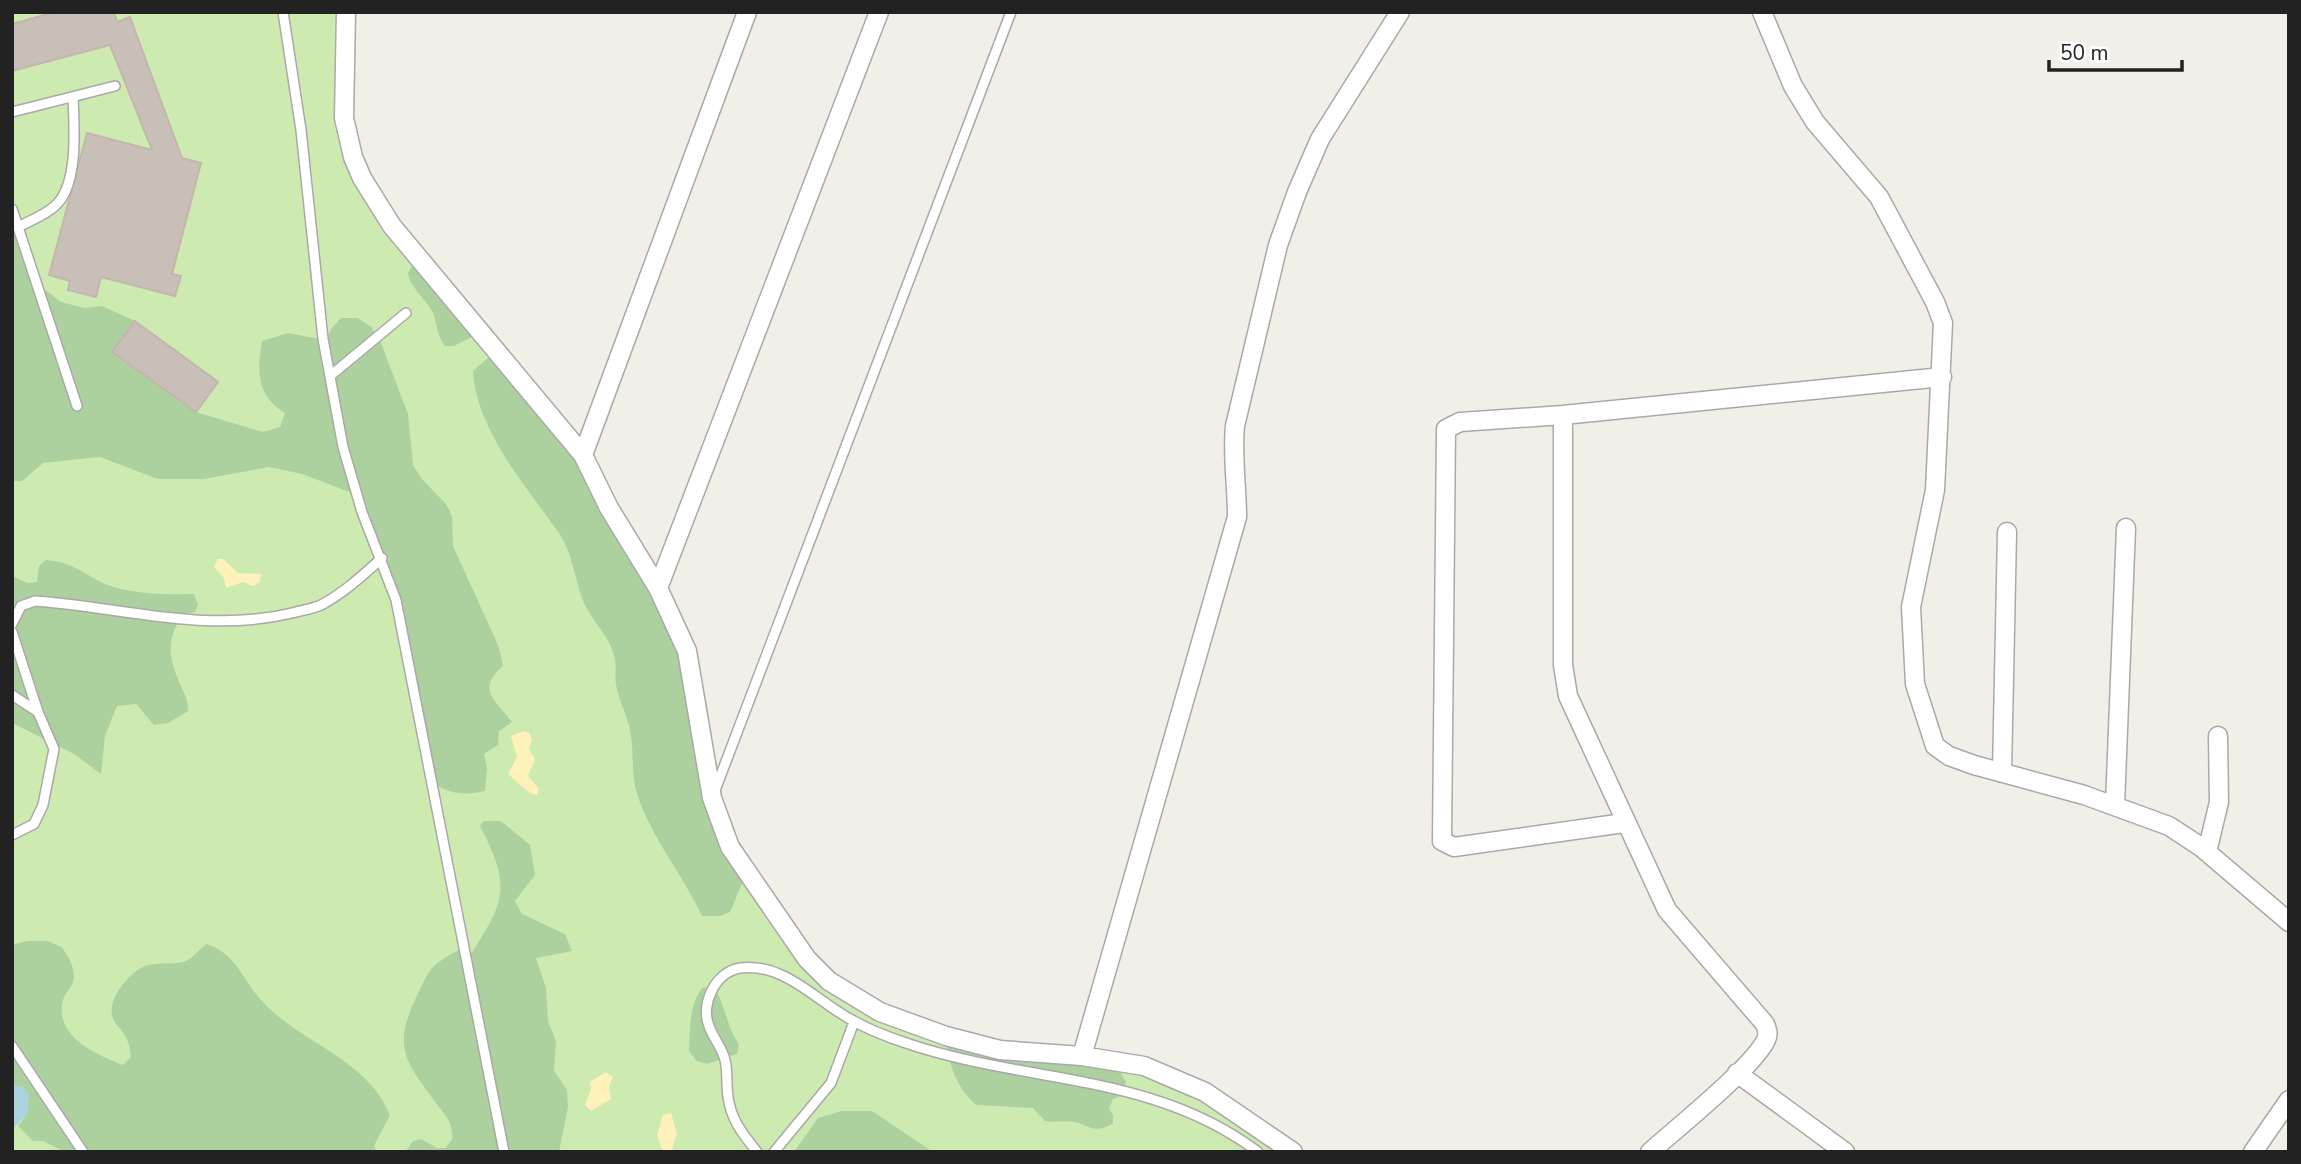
<svg xmlns="http://www.w3.org/2000/svg" width="2301" height="1164" font-family="'Nunito Sans',sans-serif">
  <style>
    .grass { fill: #cdebb0 }
    .forest { fill: #add19e }
    .sand { fill: #fff1ba }
    .water { fill: #aad3df }
    .building { fill: #c7bfb8; stroke: #c4b6ab; stroke-width: 2 }
    .lines { fill: none; stroke-linecap: round; stroke-linejoin: round }
    .lane-casing { stroke: #a9a9a9; stroke-width: 12 }
    .street-casing { stroke: #a9a9a9; stroke-width: 21 }
    .lane { stroke: #fff; stroke-width: 9 }
    .street { stroke: #fff; stroke-width: 18 }
  </style>
  <rect width="100%" height="100%" fill="#f2efe9"/>
  <path class="grass" d="M12,12H340L347,158L526,395L707,800L781,936L877,1018L1142,1072L1202,1098L1282,1152H12Z"/>
  <path class="forest" d="M12,222L34,288L47,291L61,302L85,308L102,306L135,321L112,352L196,412L263,432L280,427L285,413C256,395 257,371 262,341L288,333L319,339L339,448L352,493L302,474L269,467L204,479H158L100,457L43,463L22,481H12Z
    M414,262L474,336L454,346H445C436,334 438,325 433,313C426,299 411,289 408,273Z
    M341,318H358L371,327L381,343L408,414L413,465L422,479L446,504L452,516L453,546L498,645L503,666C476,689 495,700 512,722L499,731L498,745L484,754L487,768L485,791C468,795 450,795 436,784L400,599L355,478L327,339L331,329Z
    M491,355L577,457L653,592L681,652L696,746L744,879L730,912L721,916H702C682,873 652,839 637,794C631,775 634,755 631,736C629,718 619,702 616,685C614,671 618,665 612,649C605,632 591,619 584,603C575,581 573,554 559,533C525,485 477,431 473,371Z
    M46,560C73,563 78,570 101,582C124,594 168,595 194,594L198,605L195,612L183,614C166,640 168,656 180,684C185,695 188,699 188,711L168,723L154,725L136,704L117,706L105,736L101,774L74,754L12,723V576L28,583L37,582L39,566Z
    M484,821H501L530,845L535,875L515,901L522,914L565,934L572,951L536,958L546,988L548,1021L556,1041L554,1071L567,1090L568,1107L559,1152H508L469,957C505,902 512,887 480,826Z
    M27,941H47L62,947C68,957 74,965 74,977C74,987 65,991 63,1000C53,1035 96,1055 123,1065L131,1057C129,1030 115,1029 112,1015C108,997 132,969 148,965C160,962 175,965 186,961C193,958 200,948 207,944C238,955 242,980 262,1001C301,1044 367,1058 390,1115L374,1146L377,1152H65L43,1141H33L18,1126L27,1114L23,1087L12,1085V945Z
    M460,949L500,1152H405L413,1141L421,1139L437,1148H445L452,1140C453,1124 448,1119 439,1107C409,1066 391,1050 415,1000C431,967 428,967 460,949Z
    M712,986C727,1004 725,1025 739,1044L737,1054L707,1064L697,1061L689,1051C690,1029 689,1006 702,988Z
    M946,1043L1118,1068L1126,1082L1121,1096L1113,1099L1109,1109L1113,1115V1123C1096,1134 1092,1127 1075,1122C1066,1120 1055,1123 1045,1121L1033,1108L976,1105C956,1086 951,1069 946,1043Z
    M841,1111H872L933,1152H794L818,1118Z"/>
  <path class="sand" d="M218,559H223L238,573L261,574L260,582L253,586L243,582L226,588L224,578L214,567Z
    M524,731L529,733L532,739L529,749L535,759L528,776L539,789L537,795L530,793L508,774L517,757L511,736Z
    M606,1072L613,1077L609,1087L611,1099L591,1111L585,1105L591,1089L590,1082Z
    M671,1113L677,1134L671,1152H663L657,1136L663,1115Z"/>
  <path class="water" d="M12,1085L23,1087L29,1095L27,1114L12,1130Z"/>
  <path class="building" d="M55,12H114L117,22L130,17L182,158L201,163L172,274L181,276L175,296L101,277L96,297L68,290L70,281L49,275L87,133L152,150L110,45L12,71V24Z
    M135,321L218,382L196,412L112,352Z"/>
  <g class="lines">
    <defs>
      <path id="lane" d="M283,12L301,130L323,339L343,447L362,512L396,600L504,1152
        M12,112L115,86
        M12,209L77,406
        M18,227C31,220 46,215 56,205C79,183 74,126 73,97
        M330,376L406,313
        M12,624L21,606L35,601C122,607 205,634 292,613C302,610 314,609 323,604C345,592 363,575 382,558
        M12,632L38,712
        M12,695L38,712L54,749L43,805L34,824L12,835
        M714,793L1011,12
        M12,1046L83,1152
        M757,1152C743,1134 731,1120 728,1097C726,1085 728,1071 725,1060C722,1047 713,1038 709,1026C700,1005 715,972 740,968C784,962 816,1001 852,1020C869,1030 888,1037 906,1043C1026,1084 1152,1072 1258,1152
        M774,1152L831,1083L854,1022"/>
      <path id="street" d="M346,12L344,118L353,157L362,178L392,226L583,455L609,508L658,588L687,651L712,798L730,847L807,959L829,981L880,1012L946,1036L1000,1050L1082,1056L1144,1066L1205,1092L1293,1152
        M1762,12L1793,86L1815,122L1879,197L1935,302L1943,323L1935,490L1911,607L1915,684L1935,746L1949,756L1974,765L2084,795L2169,826L2201,847L2289,922
        M1563,415V665L1568,696L1667,910L1765,1024C1767,1029 1769,1034 1766,1040C1753,1067 1677,1128 1650,1152
        M583,455L747,12
        M658,588L879,12
        M2002,773L2007,532
        M2115,805L2126,528
        M1624,823L1454,847L1442,841L1446,429L1460,422L1563,415L1942,377
        M2207,852L2219,802L2218,736
        M1082,1056L1237,517C1237,486 1232,456 1235,426L1278,245L1297,192L1320,139L1400,12
        M1737,1073L1845,1152
        M2253,1152L2289,1100"/>
    </defs>
    <use href="#lane" class="lane-casing"/>
    <use href="#street" class="street-casing"/>
    <use href="#lane" class="lane"/>
    <use href="#street" class="street"/>
  </g>
  <rect width="2301" height="1164" fill="none" stroke="#222222" stroke-width="28"/>
  <path d="M2049 60v10h133v-10" fill="none" stroke="#222222" stroke-width="3.5"/>
  <text x="2060" y="60" font-size="21" fill="#222222" stroke="#ffffff" stroke-width="5" paint-order="stroke">50 m</text>
</svg>
